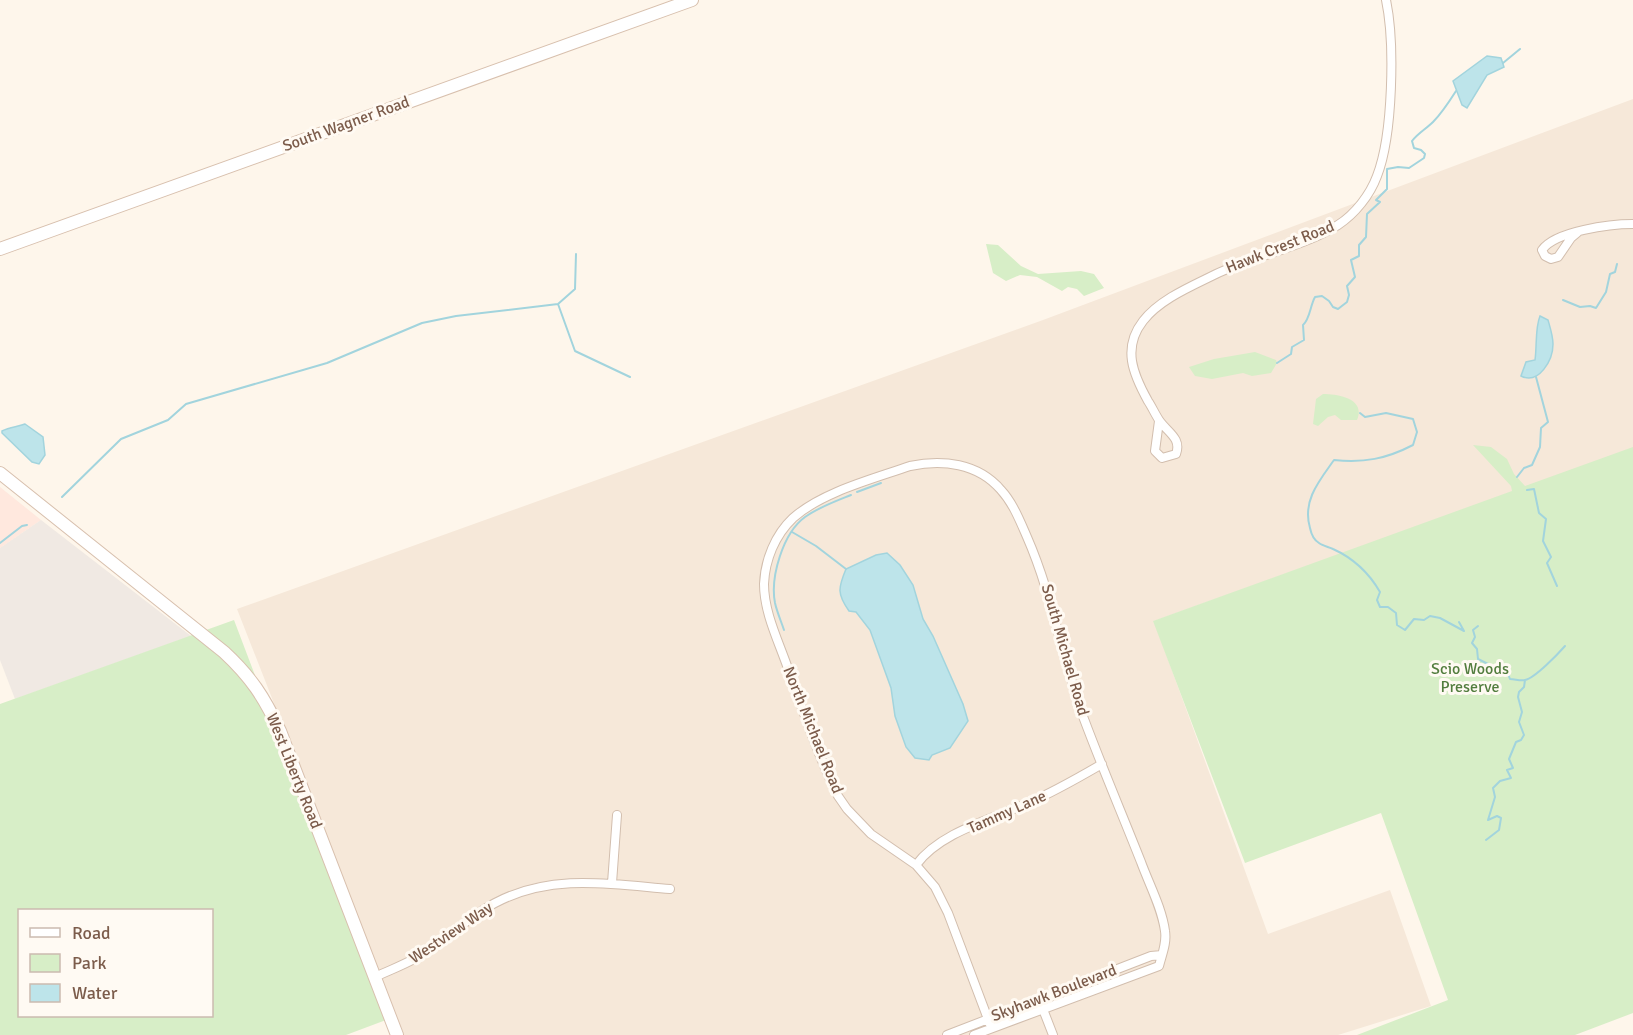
<svg xmlns="http://www.w3.org/2000/svg" width="1633" height="1035" font-family="Signika,sans-serif">
  <style>
    .residential { fill: #f6e8d9 }
    .commercial { fill: #ffe8de }
    .industrial { fill: #f0e9e3 }
    .green { fill: #d7eec7; fill-rule: evenodd }
    .water { fill: #bde4ea; stroke: #a2d4dd; stroke-width: 1.5 }
    .lines { fill: none; stroke-linecap: round; stroke-linejoin: round }
    .stream { stroke: #a2d4dd; stroke-width: 2 }
    .minor-casing { stroke: #d2beae; stroke-width: 10 }
    .secondary-casing { stroke: #d8c0ae; stroke-width: 14 }
    .minor { stroke: #fff; stroke-width: 8 }
    .secondary { stroke: #fff; stroke-width: 12 }
    .labels { text-anchor: middle; dominant-baseline: central; stroke-width: 6; stroke-linejoin: round; paint-order: stroke }
    .street-label { font-size: 16px; fill: #7c5c4b; stroke: #fffaf3 }
    .park-label { font-size: 16px; fill: #527d3e; stroke: #fffaf3 }
  </style>
  <rect width="100%" height="100%" fill="#fef6eb"/>
  <path class="residential" d="M1633,99V449L1154,621L1268,934L1390,890L1431,1006L1338,1035H404L237,609L1043,320Z"/>
  <path class="commercial" d="M0,487L41,520L0,548Z"/>
  <path class="industrial" d="M41,520L191,636L15,699L0,660V548Z"/>
  <path class="green" d="M986,244L998,245L1021,266L1038,274L1081,271L1094,274L1104,288L1084,296L1077,289L1068,287L1062,291L1037,277L1020,275L1006,281L993,273Z
    M1255,352L1276,360L1277,363L1271,373L1252,376L1243,373L1212,379L1195,376L1189,367L1214,359Z
    M1323,394C1339,394 1366,399 1357,420H1341L1335,415L1328,417L1318,426L1313,424L1316,399Z
    M1473,445L1491,447L1507,459L1514,474L1525,486L1633,447V1013L1575,1035H1357L1448,1000L1381,813L1245,863L1153,621L1512,491L1511,486Z
    M234,620L386,1020L346,1035H0V704ZM20,910H212V1016H20Z"/>
  <path class="water" d="M1487,56L1501,58L1504,67L1487,75L1467,108L1462,105L1453,81Z
    M1540,316L1548,320C1550,327 1553,336 1553,344C1553,360 1539,385 1521,376L1526,362L1535,360C1537,346 1535,328 1540,316Z
    M25,424L43,437L45,455L39,464L32,462L2,433V431C10,427 17,427 25,424Z
    M887,553L900,565L913,585L923,619L933,636L963,704L968,721L950,748L932,755L929,760L915,758L906,747L895,716L891,688L870,630L856,612L849,611C837,594 838,588 846,569L876,555Z"/>
  <g class="lines">
    <path class="stream" d="M1503,63L1520,49
      M1563,300L1580,307L1590,306L1596,308L1606,292L1610,274L1615,272L1617,264
      M558,304L575,289L576,254
      M1277,363L1291,354L1292,347L1304,340L1303,325C1310,319 1310,306 1315,297L1322,296L1329,301L1333,307L1338,309L1347,302L1349,295L1347,286L1355,277L1351,260L1359,256V245L1366,237L1367,214L1380,202L1376,200L1387,189V169L1398,167L1409,168L1424,158L1425,154L1421,150L1414,148L1412,141C1418,133 1426,129 1433,122C1442,113 1449,102 1456,91
      M1360,413L1365,417L1386,413L1413,419L1417,432L1413,445C1386,459 1364,463 1334,460C1319,481 1302,501 1310,528C1311,533 1314,540 1319,543C1323,546 1329,547 1333,549C1353,558 1369,573 1380,592L1377,600L1380,607H1388L1396,613L1397,625L1405,630L1414,619L1424,620L1430,616L1440,618L1464,631L1459,622
      M1517,477L1524,468L1532,465L1540,447L1541,428L1548,422L1536,377
      M1527,490L1534,489L1539,513L1546,519L1543,541L1551,557L1547,563L1557,586
      M857,492L881,483
      M62,497L121,439L168,420L186,404L327,363L422,323L456,316L558,304L575,351L630,377
      M792,532L816,546L846,569
      M0,543L22,526L27,525
      M1478,626L1473,630L1475,637L1472,643L1477,649L1478,659L1508,674L1510,679C1515,679 1520,681 1525,680C1535,678 1558,654 1565,646
      M784,630C781,621 777,612 775,603C770,577 783,533 805,517C819,507 836,501 851,495
      M1486,840L1499,830L1501,818L1497,816L1488,820L1495,797L1493,788L1500,781L1511,778L1507,770L1513,768L1509,759L1516,742L1521,740L1524,735L1519,722L1522,712L1518,697L1519,692L1524,687L1525,680"/>
    <defs>
      <path id="minor" d="M1577,233L1571,238L1558,257L1551,259L1545,256L1542,250C1555,231 1611,224 1633,224
        M1159,421L1155,451L1162,458L1176,454C1182,438 1167,432 1159,420C1155,414 1152,407 1148,401C1133,374 1122,348 1143,321C1160,299 1192,286 1216,274C1254,256 1303,247 1338,225C1355,214 1370,195 1377,176C1393,135 1395,43 1386,0
        M916,865C940,832 993,819 1028,803C1054,792 1078,778 1102,764
        M612,883L617,815
        M375,977C394,968 415,961 432,948C453,933 472,915 495,903C551,873 611,884 670,889
        M1039,999L1053,1035
        M947,1035L1151,956L1162,955
        M974,1035L1159,966C1162,954 1167,943 1165,931C1162,908 1149,884 1141,862C1122,814 1102,767 1084,719C1062,659 1053,596 1027,537C1020,521 1013,503 1001,490C978,463 942,459 910,466C873,479 822,492 793,518C775,535 765,560 764,584C764,611 777,638 786,663C802,707 817,754 838,796L847,809L871,834L916,865L935,887L948,913L991,1027"/>
      <path id="secondary" d="M0,249L692,0
        M0,473L224,652C251,677 264,697 280,731L397,1035"/>
    </defs>
    <use href="#minor" class="minor-casing"/>
    <use href="#secondary" class="secondary-casing"/>
    <use href="#minor" class="minor"/>
    <use href="#secondary" class="secondary"/>
  </g>
  <g class="labels">
    <g class="street-label">
      <text transform="translate(346 124) rotate(-20)">South Wagner Road</text>
      <text transform="translate(1280 247) rotate(-22)">Hawk Crest Road</text>
      <text transform="translate(1065 650) rotate(74)">South Michael Road</text>
      <text transform="translate(813 730) rotate(68)">North Michael Road</text>
      <text transform="translate(294 771) rotate(68)">West Liberty Road</text>
      <text transform="translate(1007 812) rotate(-24)">Tammy Lane</text>
      <text transform="translate(451 933) rotate(-34)">Westview Way</text>
      <text transform="translate(1054 993) rotate(-21)">Skyhawk Boulevard</text>
    </g>
    <g class="park-label">
      <text x="1470" y="669">Scio Woods<tspan x="1470" dy="18">Preserve</tspan></text>
    </g>
  </g>
  <rect x="18" y="909" width="195" height="108" fill="#fffaf3" stroke="#cbbbb0" stroke-width="1.5"/>
  <rect x="30" y="928" width="30" height="9" fill="#ffffff" stroke="#cbbbb0" stroke-width="1.5"/>
  <text x="72" y="939" font-size="18" fill="#7c5c4b">Road</text>
  <rect x="30" y="954" width="30" height="18" fill="#d7eec7" stroke="#cbbbb0" stroke-width="1.5"/>
  <text x="72" y="969" font-size="18" fill="#7c5c4b">Park</text>
  <rect x="30" y="984" width="30" height="18" fill="#bde4ea" stroke="#cbbbb0" stroke-width="1.5"/>
  <text x="72" y="999" font-size="18" fill="#7c5c4b">Water</text>
</svg>
